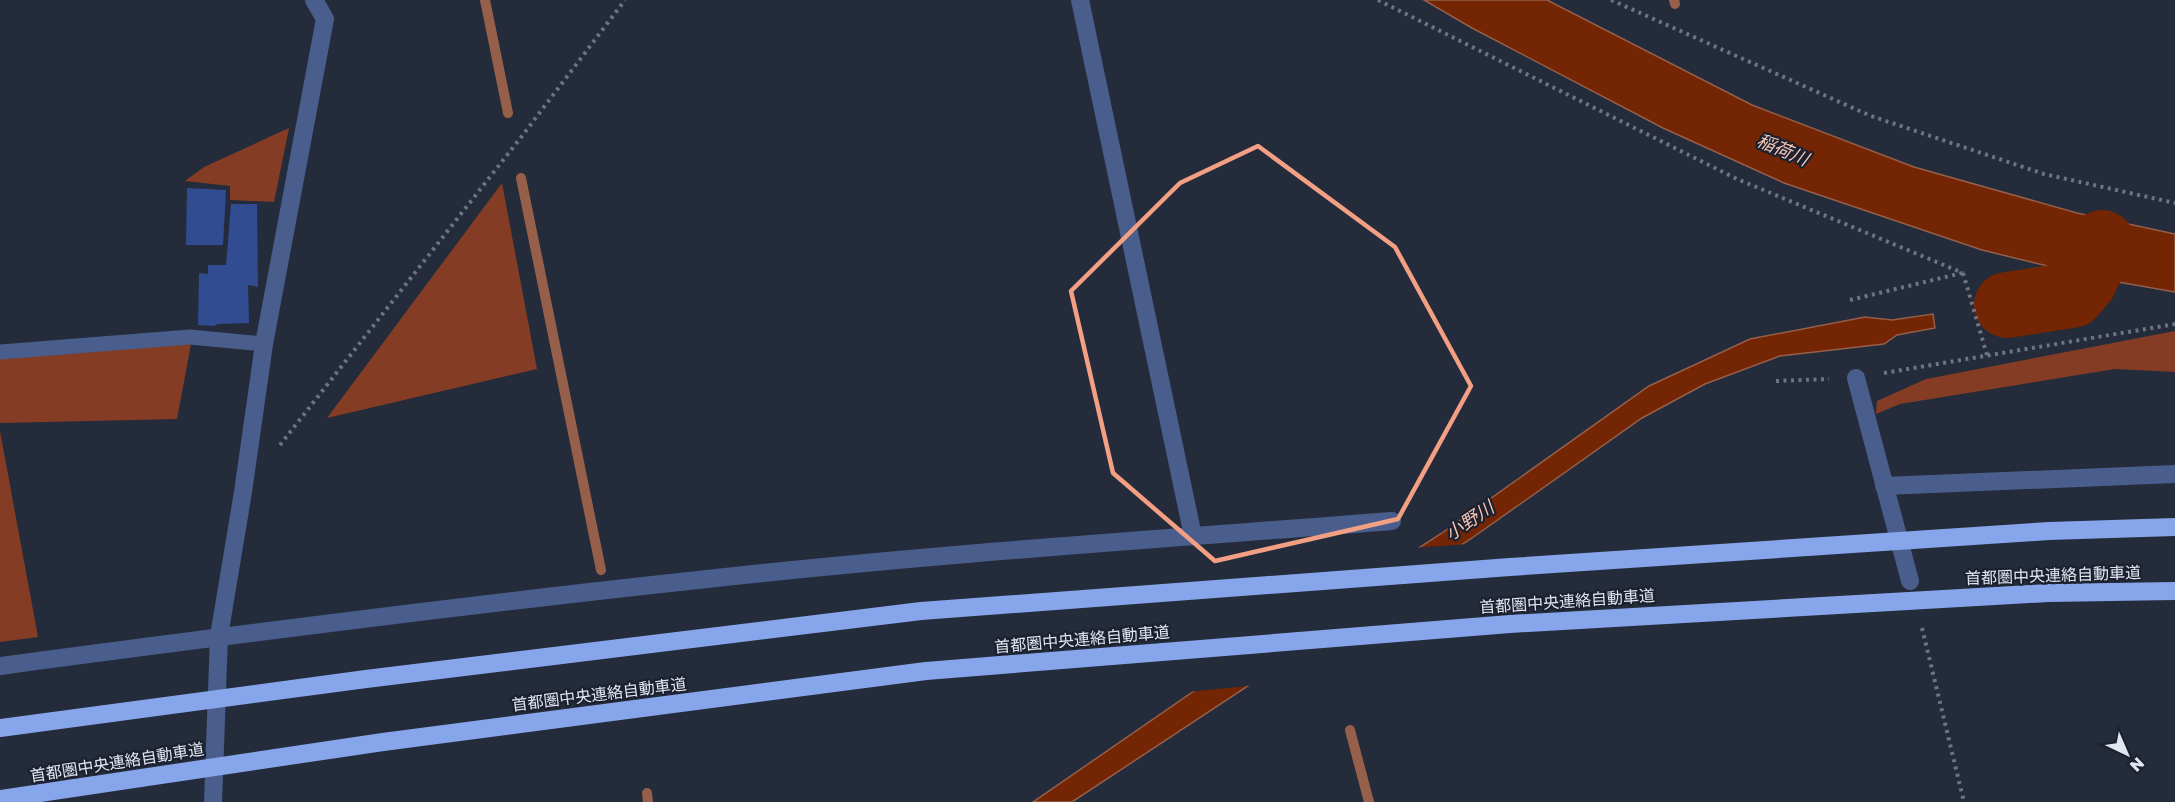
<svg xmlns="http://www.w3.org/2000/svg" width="2175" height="802" font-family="'Golos Text','Noto Sans JP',sans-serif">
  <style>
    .green { fill: #843d24 }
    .water { fill: #742503; stroke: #955f4a; stroke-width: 1.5 }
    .pier { fill: #242b3a }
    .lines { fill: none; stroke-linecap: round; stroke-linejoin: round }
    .stream { stroke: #955f4a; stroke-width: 10 }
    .river { stroke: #742503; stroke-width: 66 }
    .building { fill: #314c91 }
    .path { stroke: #6e7481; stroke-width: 4; stroke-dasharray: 3 4.5; stroke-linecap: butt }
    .lane { stroke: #4a5e8d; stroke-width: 15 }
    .street { stroke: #4a5e8d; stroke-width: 18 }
    .highway-bridge { stroke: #87a5eb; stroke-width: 18 }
    .marked { fill: none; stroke: #f39f83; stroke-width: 4.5; stroke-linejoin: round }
    .labels { text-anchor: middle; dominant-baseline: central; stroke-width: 4.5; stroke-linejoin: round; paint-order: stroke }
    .street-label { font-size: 16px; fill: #e1e6f0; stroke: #1b212f }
    .water-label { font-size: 18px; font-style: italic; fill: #f7c7b7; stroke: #1b212f }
  </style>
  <rect width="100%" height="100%" fill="#242b3a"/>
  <path class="green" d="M289,128L274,202L230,200V186L185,181L204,167Z
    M502,183L537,369L327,418Z
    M2175,331V372L2115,369L1900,404L1876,414L1877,401L1926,379Z
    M191,344L177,419L0,423V359Z
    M0,431L38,637L0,642Z"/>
  <path class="water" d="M1424,0H1547L1752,105L1914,167L2077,213L2175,234V292L2101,279L1982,250L1784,183L1663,128L1472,28Z
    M1933,314L1935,328L1897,335L1884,344L1780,356L1705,384L1642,418L1472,538L1072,802H1033L1255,649L1319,613L1442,533L1649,386L1750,339L1865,317L1892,320Z"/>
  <path class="pier" d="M1468,544L1257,685L1188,692L1253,646L1318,610L1413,548Z"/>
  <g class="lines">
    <path class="stream" d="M485,0L508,113
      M1674,0L1675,4
      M521,178L601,570
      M1350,730L1369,802
      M647,793L648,802"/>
    <path class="river" d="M2007,305L2072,295L2084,281L2102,243"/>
  </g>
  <path class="building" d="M187,188L226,190L223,245H186Z
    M231,204H257L258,287L248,285L249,323L218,324L214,326L198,325L199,273L208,274V265H226Z"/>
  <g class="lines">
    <path class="path" d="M1378,0L1737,179L1963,273
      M1611,0L1871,116L2044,174L2175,203
      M1963,273L1987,355
      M1850,300L1962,273
      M1884,373L2175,324
      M1776,381L1829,379
      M280,445L522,136L625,0
      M1922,628L1964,802"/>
    <path class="lane" d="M0,352L190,337L264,344"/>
    <path class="street" d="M1080,0L1193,536
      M1856,378L1910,581
      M1884,486L2175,474
      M0,666C232,635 465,605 698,580C929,554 1161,539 1392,521
      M213,802L219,636L243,492L264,344L325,19L314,0"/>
    <path class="highway-bridge" d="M0,728L366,679L921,611L1510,567L2049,531L2175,527
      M0,799L383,742L926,671L1510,624L2048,593L2175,591"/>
  </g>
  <path class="marked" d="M1258,146L1395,247L1471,386L1398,519L1215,561L1113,473L1071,291L1180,183Z"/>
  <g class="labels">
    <g class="street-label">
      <text transform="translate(2053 575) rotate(-2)">首都圏中央連絡自動車道</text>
      <text transform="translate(1567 601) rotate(-4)">首都圏中央連絡自動車道</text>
      <text transform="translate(1082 639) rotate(-5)">首都圏中央連絡自動車道</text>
      <text transform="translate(599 694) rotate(-7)">首都圏中央連絡自動車道</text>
      <text transform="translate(117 762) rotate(-9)">首都圏中央連絡自動車道</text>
    </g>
    <g class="water-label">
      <text transform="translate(1783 149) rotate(23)">稲荷川</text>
      <text transform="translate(1469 520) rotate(-34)">小野川</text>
    </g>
  </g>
  <g transform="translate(2127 754) rotate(136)" stroke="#1b212f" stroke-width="4.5" paint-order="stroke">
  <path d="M0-4.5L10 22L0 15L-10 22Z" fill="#e1e6f0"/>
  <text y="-9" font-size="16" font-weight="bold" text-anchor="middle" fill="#e1e6f0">N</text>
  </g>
</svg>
